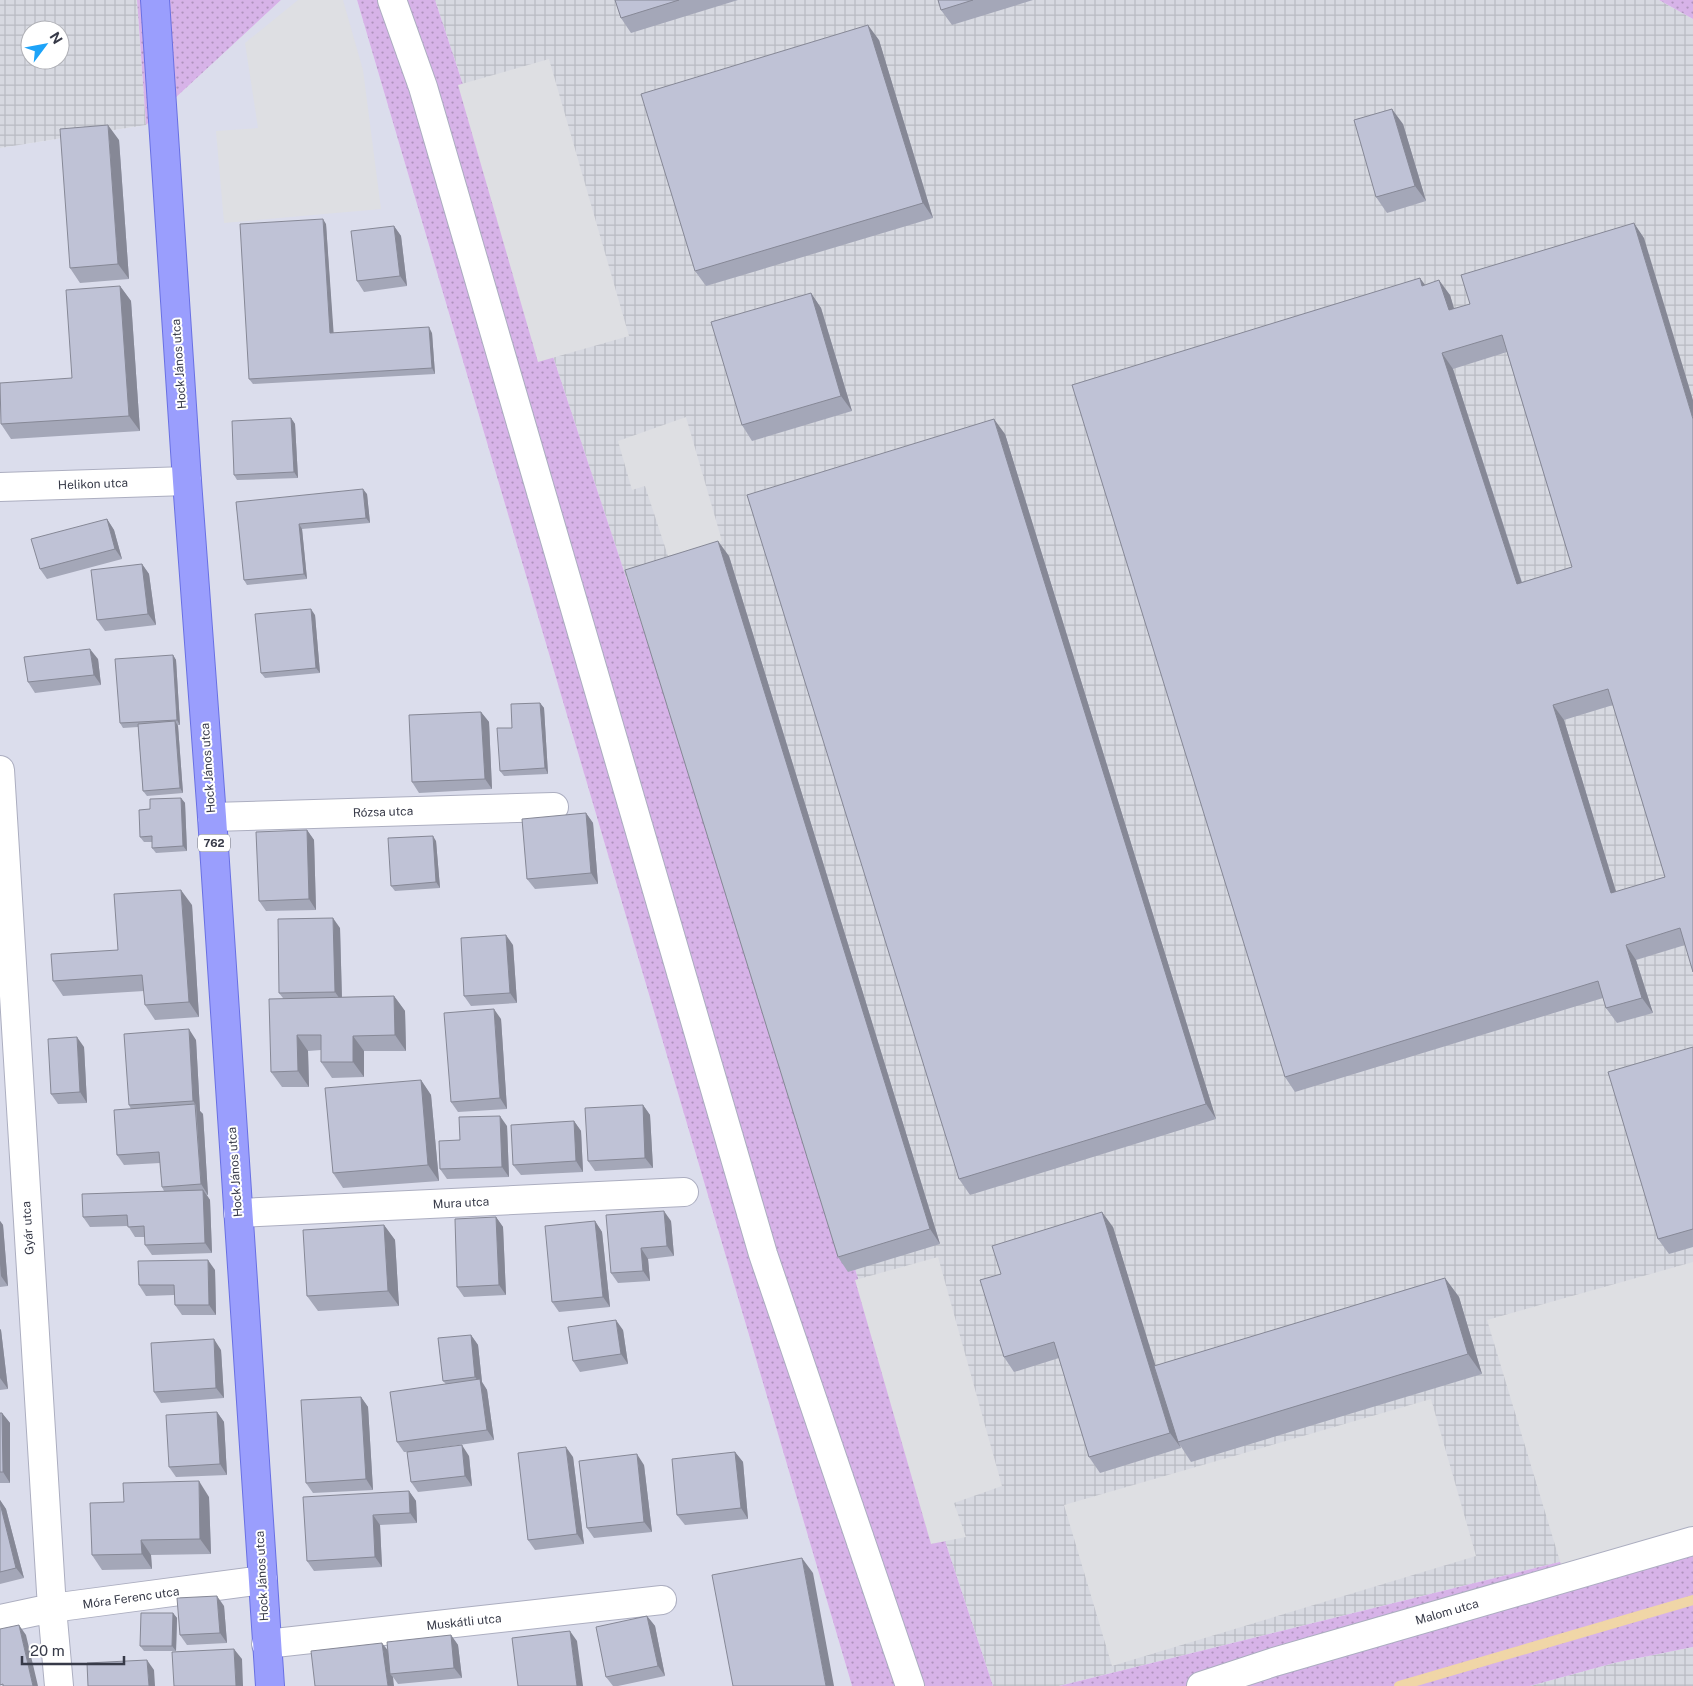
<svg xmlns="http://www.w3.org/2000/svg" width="1693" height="1686" font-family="'Public Sans',sans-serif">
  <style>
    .residential { fill: #dbddec }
    .industrial { fill: url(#industrial-grid); fill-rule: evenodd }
    .grass { fill: url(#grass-dots) }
    .parking { fill: #dedfe3 }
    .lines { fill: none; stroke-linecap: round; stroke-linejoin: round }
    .stream { stroke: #f0d6a7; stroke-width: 10 }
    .minor-casing { stroke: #acaec0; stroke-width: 30 }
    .major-casing { stroke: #6970e3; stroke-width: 30 }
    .minor { stroke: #fff; stroke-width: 28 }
    .major { stroke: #9a9efd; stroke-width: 28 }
    .wall { fill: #a4a7b8; fill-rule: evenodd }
    .shaded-wall { fill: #868896 }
    .building { fill: #bfc2d6; stroke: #868896; fill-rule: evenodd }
    .labels { text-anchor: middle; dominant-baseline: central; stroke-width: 4; stroke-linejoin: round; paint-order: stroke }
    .shield { fill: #fff; stroke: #73757f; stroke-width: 1 }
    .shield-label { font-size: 11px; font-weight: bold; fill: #373a48 }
    .street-label { font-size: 12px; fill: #373a48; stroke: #fff }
  </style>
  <defs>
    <pattern id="industrial-grid" width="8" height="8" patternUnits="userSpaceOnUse" patternTransform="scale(1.25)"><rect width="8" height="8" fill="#d7d9e1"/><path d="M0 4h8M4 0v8" fill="none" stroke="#b9bbc3"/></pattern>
    <pattern id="grass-dots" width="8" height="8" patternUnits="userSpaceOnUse" patternTransform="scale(1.25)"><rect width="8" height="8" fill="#d7b3e8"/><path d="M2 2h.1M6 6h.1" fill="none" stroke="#af93be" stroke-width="1.8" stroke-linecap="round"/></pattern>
  </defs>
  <rect width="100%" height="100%" fill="#e9eaf4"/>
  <path class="residential" d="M281,0H357L852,1686H0V148L146,125Z"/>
  <path class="industrial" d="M0,0H137L146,125L0,148ZM30,30H60V60H30Z
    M435,0H1659L1693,19V1529L1059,1686H993Z
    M1693,1647V1686H1530L1614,1663Z"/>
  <path class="grass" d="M137,0H281L146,125Z
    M357,0H435L993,1686H852Z
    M1660,0H1693V19L1659,0Z
    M1693,1529V1647L1614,1663L1530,1686H1059Z"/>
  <path class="parking" d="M298,0H343L363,70L381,209L224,223L216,131L258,128L245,43Z
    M549,59L629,336L538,362L458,85Z
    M686,417L722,541L668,556L645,486L632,490L618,441Z
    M938,1257L1002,1486L954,1503L966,1537L931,1544L855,1280Z
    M1693,1262V1527L1562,1568L1487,1320Z
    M1431,1399L1476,1556L1112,1666L1064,1505Z"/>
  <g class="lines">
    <path class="stream" d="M1399,1686L1693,1600"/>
    <defs>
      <path id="minor" d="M392,0L423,87L763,1254L910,1686
        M0,487L187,481
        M0,770L52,1608L59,1686
        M212,817L554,807
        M238,1213L684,1192
        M0,1619L52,1608L263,1580
        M266,1644L662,1600
        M1201,1686L1274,1662L1693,1541"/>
      <path id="major" d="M155,0L187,481L212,817L270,1686"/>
    </defs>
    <use href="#minor" class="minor-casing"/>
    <use href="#major" class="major-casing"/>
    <use href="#minor" class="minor"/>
    <use href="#major" class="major"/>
  </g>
  <path class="wall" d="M615,0H738L631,33L621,18Z
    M938,0H1033L952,25L941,10Z
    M879,40L933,218L706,286L695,271Z
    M1403,124L1426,201L1387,213L1376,197Z
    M119,140L129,279L80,283L70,268Z
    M326,224L333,333H432L435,374L253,384L249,379Z
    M394,226L401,236L407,286L364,292L357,281Z
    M1644,238L1685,945L1636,960L1653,1013L1617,1023L1606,1008L1603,998L1295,1092L1285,1077L1425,285L1450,295L1454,309L1470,304ZM1507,352L1572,567L1522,582L1453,369ZM1613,705L1665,877L1616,892L1564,720Z
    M120,286L131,301L140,431L11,439L1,424L72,378Z
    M811,293L821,308L852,411L752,441L742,425Z
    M291,418L295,424L298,478L237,480L234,475Z
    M1005,434L1216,1119L970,1195L959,1179Z
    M367,494L370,523L302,529L307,579L247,585L244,580L236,502Z
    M107,519L114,530L122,559L47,579L40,569Z
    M729,556L940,1244L848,1272L838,1257Z
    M142,564L149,574L156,625L105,631L97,620Z
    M315,615L320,673L265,678L261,673Z
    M173,655L176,660L180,725H178V726L183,793L147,796L143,791L138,727L123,728L120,723Z
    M98,659L101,685L35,693L28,682Z
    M540,703L544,708L548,774L504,776L500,771L512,728Z
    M481,712L489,722L492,789L419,793L412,782Z
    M181,798L185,803L187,851L156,853L152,848V842H144L140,837Z
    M586,813L593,823L598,884L535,889L527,879Z
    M307,830L314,840L316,910L266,911L259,901Z
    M436,841L440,888L395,891L391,886Z
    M192,905L199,1017L155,1020L145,1005L144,991L63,996L53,981L118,950Z
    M340,928L342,997L394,996L405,1011L406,1051H364V1077L332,1078L321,1062V1050L308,1051L309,1087H282L271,1072L283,998L279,993Z
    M513,945L517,1003L471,1006L464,996Z
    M501,1019L507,1109L458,1112L451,1102Z
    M196,1040L200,1111L203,1114L208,1195H207L210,1200L212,1253L152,1255L145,1245V1237H135L128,1226L90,1227L83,1217L164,1191L162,1187L160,1163L124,1165L117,1155L131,1109L129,1105Z
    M84,1047L87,1103L58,1104L51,1094Z
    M1693,1047V1247L1669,1254L1658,1239Z
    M421,1080L431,1095L439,1181L343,1188L333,1173Z
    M643,1105L650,1115L653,1168L595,1171L588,1161Z
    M574,1121L581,1131L583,1172L521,1175L513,1165Z
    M507,1126L509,1177L447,1179L440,1169L460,1140Z
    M496,1217L503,1227L506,1295L464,1297L457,1287Z
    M0,1221L3,1225L8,1286L0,1287Z
    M595,1221L602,1232L610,1307L559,1312L552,1302Z
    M671,1221L674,1256L648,1259L650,1281L618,1283L611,1273Z
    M384,1225L395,1240L399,1306L318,1311L307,1296Z
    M1113,1227L1155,1366L1445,1278L1459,1297L1482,1374L1191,1462L1180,1445L1181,1448L1100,1473L1089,1457L1059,1358L1014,1372L1004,1357L1001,1274Z
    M215,1270L216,1315H182L175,1305L174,1295L146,1296L139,1285Z
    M0,1329L1,1330L8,1389L0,1390Z
    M623,1330L628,1364L580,1372L573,1361Z
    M471,1335L478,1345L482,1382L487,1390L494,1440L417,1451L469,1456L472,1486L418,1492L411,1482L407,1452H404L397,1442L446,1384L443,1381Z
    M221,1350L224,1398L161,1403L154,1392Z
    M361,1397L368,1407L373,1490L313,1493L306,1483Z
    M217,1412L224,1422L227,1475L176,1477L169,1467Z
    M0,1413H2L10,1423V1483H0Z
    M735,1452L743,1462L748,1519L685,1525L677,1515Z
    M573,1457L584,1544L535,1550L528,1540Z
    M644,1465L652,1532L594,1538L587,1528Z
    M409,1491L416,1501L417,1523L380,1525L382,1567L314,1571L307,1561Z
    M209,1497L211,1554L151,1555L152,1569L102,1570L92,1555L124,1502Z
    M0,1500L6,1509L24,1578L0,1584Z
    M224,1606L227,1643L187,1645L180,1635Z
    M173,1613L177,1618L176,1651H144L140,1646Z
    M647,1616L655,1626L665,1676L618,1686H613L606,1677Z
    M451,1635L458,1645L462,1678L398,1684L393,1677L315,1686L388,1651Z"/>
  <path class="shaded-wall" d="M868,25L879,40L933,218L923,203Z
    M1392,109L1403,124L1426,201L1415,186Z
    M108,125L119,140L129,279L118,264Z
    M323,219L326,224L334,338L330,333Z
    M1634,223L1644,238L1693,400V419Z
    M394,226L401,236L407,286L400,276Z
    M1420,278L1431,293L1422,286Z
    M1439,280L1450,295L1459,325L1449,310Z
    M120,286L131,301L140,431L129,416Z
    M811,293L821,308L852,411L841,396Z
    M429,327L432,333L435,374L432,368Z
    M1442,353L1453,369L1527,599L1517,584Z
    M291,418L295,424L298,478L294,472Z
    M994,419L1005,434L1216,1119L1206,1104Z
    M363,489L367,494L370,523L366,518Z
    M107,519L114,530L122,559L115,549Z
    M299,524L302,529L307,579L304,574Z
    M718,541L729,556L940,1244L930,1229Z
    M142,564L149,574L156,625L148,614Z
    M311,609L315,615L320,673L316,668Z
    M90,649L98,659L101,685L94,675Z
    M173,655L176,660L180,725L177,720Z
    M540,703L544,708L548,774L545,768Z
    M1553,705L1564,720L1621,908L1611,893Z
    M481,712L489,722L492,789L485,779Z
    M175,721L178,726L183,793L180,788Z
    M181,798L185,803L187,851L183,846Z
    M586,813L593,823L598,884L591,873Z
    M307,830L314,840L316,910L309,899Z
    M433,836L436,841L440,888L436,882Z
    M181,890L192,905L199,1017L189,1002Z
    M333,918L340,928L342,1002L335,992Z
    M506,935L513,945L517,1003L510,993Z
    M1626,945L1636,960L1653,1013L1642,998Z
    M394,996L405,1011L406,1051L395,1035Z
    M494,1009L501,1019L507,1109L500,1098Z
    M189,1029L196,1040L200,1111L203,1114L208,1195L201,1184L196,1105L193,1101Z
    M297,1035L308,1051L309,1087L298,1071Z
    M353,1036L364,1051V1077L353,1062Z
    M77,1037L84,1047L87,1103L80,1092Z
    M421,1080L431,1095L439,1181L428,1165Z
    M643,1105L650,1115L653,1168L645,1158Z
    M500,1116L507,1126L509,1177L502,1167Z
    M574,1121L581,1131L583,1172L576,1161Z
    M203,1190L210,1200L212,1253L205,1243Z
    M664,1211L671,1221L674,1256L667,1246Z
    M1102,1212L1113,1227L1179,1442H1178L1181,1448L1170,1433Z
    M496,1217L503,1227L506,1295L499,1285Z
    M0,1221L3,1225L8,1286L1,1276L0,1264Z
    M595,1221L602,1232L610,1307L603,1297Z
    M384,1225L395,1240L399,1306L388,1291Z
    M641,1248L648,1259L650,1281L643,1271Z
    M208,1260L215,1270L216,1315L209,1305Z
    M1445,1278L1459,1297L1482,1374L1468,1354Z
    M616,1320L623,1330L628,1364L621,1354Z
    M0,1329L1,1330L8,1389L0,1378Z
    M471,1335L478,1345L482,1382L487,1390L494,1440L487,1430L481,1385L475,1377Z
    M214,1339L221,1350L224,1398L216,1388Z
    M361,1397L368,1407L373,1490L366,1479Z
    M217,1412L224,1422L227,1475L220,1464Z
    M2,1413L10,1423V1483L3,1472Z
    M462,1445L469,1456L472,1486L465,1476Z
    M566,1447L573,1457L584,1544L577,1534Z
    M735,1452L743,1462L748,1519L741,1508Z
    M637,1454L644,1465L652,1532L644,1522Z
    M199,1481L209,1497L211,1554L200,1539Z
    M409,1491L416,1501L417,1523L410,1513Z
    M0,1500L6,1509L24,1578L16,1568L0,1503Z
    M373,1515L380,1525L382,1567L375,1557Z
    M141,1540L151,1555L152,1569L142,1554Z
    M802,1558L813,1573L834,1686H826Z
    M217,1596L224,1606L227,1643L220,1633Z
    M173,1613L177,1618L176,1651L172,1646Z
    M647,1616L655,1626L665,1676L658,1666Z
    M19,1625L26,1635L38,1686H33Z
    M570,1631L577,1641L583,1686H577Z
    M451,1635L458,1645L462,1678L454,1668Z
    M382,1643L390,1653V1674L393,1677L394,1686H388Z
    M234,1649L242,1659L243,1686H236Z
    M147,1660L154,1670L155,1686H149Z"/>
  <path class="building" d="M615,0H679L621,18Z
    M938,0H973L941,10Z
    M868,25L923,203L695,271L641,94Z
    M1392,109L1415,186L1376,197L1354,120Z
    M108,125L118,264L70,268L60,129Z
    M323,219L330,333L429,327L432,368L249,379L240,224Z
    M1634,223L1693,419V972L1680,928L1626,945L1642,998L1606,1008L1598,981L1285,1077L1072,385L1420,278L1422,286L1439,280L1449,310L1470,304L1461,275ZM1502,335L1572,567L1517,584L1442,353ZM1608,689L1665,877L1611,893L1553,705Z
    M394,226L400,276L357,281L351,231Z
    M120,286L129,416L1,424L0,383L72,378L66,290Z
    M811,293L841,396L742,425L711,322Z
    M291,418L294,472L234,475L232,421Z
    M994,419L1206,1104L959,1179L747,495Z
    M363,489L366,518L299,524L304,574L244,580L236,502Z
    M107,519L115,549L40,569L31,539Z
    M718,541L930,1229L838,1257L625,570Z
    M142,564L148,614L97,620L91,570Z
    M311,609L316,668L261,673L255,614Z
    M90,649L94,675L28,682L24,657Z
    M173,655L177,720L120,723L115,659Z
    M540,703L545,768L500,771L497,728H512L511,704Z
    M481,712L485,779L412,782L409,715Z
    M175,721L180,788L143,791L138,724Z
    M181,798L183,846L152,848V836L140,837L139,810L150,809V799Z
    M586,813L591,873L527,879L522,819Z
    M307,830L309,899L259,901L256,832Z
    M433,836L436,882L391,886L388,838Z
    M181,890L189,1002L145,1005L142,975L53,981L51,954L118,950L114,894Z
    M333,918L335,992L279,993L278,919Z
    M506,935L510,993L464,996L461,938Z
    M394,996L395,1035L353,1036V1062H321V1035H297L298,1071L271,1072L269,999Z
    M494,1009L500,1098L451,1102L444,1013Z
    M189,1029L193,1101L129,1105L124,1034Z
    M77,1037L80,1092L51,1094L48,1039Z
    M1693,1047V1229L1658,1239L1608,1072Z
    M421,1080L428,1165L333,1173L325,1088Z
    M195,1104L201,1184L162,1187L159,1152L117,1155L114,1110Z
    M643,1105L645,1158L588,1161L585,1108Z
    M500,1116L502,1167L440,1169L439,1141L460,1140L459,1117Z
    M574,1121L576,1161L513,1165L511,1125Z
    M203,1190L205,1243L145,1245L144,1226L128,1227L127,1215L83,1217L82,1194Z
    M664,1211L667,1246L641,1248L643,1271L611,1273L606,1215Z
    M1102,1212L1170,1433L1089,1457L1054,1342L1004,1357L980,1280L1001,1274L992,1246Z
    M496,1217L499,1285L457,1287L455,1219Z
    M595,1221L603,1297L552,1302L545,1226Z
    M384,1225L388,1291L307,1296L303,1230Z
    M208,1260L209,1305H175L174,1285H139L138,1261Z
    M1445,1278L1468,1354L1178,1442L1154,1366Z
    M616,1320L621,1354L573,1361L568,1327Z
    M471,1335L475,1377L443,1381L438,1338Z
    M214,1339L216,1388L154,1392L151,1343Z
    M480,1379L487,1430L397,1442L390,1392Z
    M361,1397L366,1479L306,1483L301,1400Z
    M217,1412L220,1464L169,1467L166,1415Z
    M0,1413H2L3,1472H0Z
    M462,1445L465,1476L411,1482L407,1452Z
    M566,1447L577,1534L528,1540L518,1453Z
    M735,1452L741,1508L677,1515L672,1459Z
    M637,1454L644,1522L587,1528L579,1461Z
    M199,1481L200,1539L141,1540L142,1554L92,1555L90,1503L124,1502L123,1483Z
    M409,1491L410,1513L373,1515L375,1557L307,1561L303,1497Z
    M0,1503L16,1568L0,1572Z
    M802,1558L826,1686H733L712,1575Z
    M217,1596L220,1633L180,1635L177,1598Z
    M141,1613H173L172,1646H140Z
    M647,1616L658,1666L606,1677L596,1627Z
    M19,1625L33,1686H3V1684L0,1685V1629Z
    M570,1631L577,1686H518L512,1638Z
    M451,1635L454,1668L390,1674L387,1642Z
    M382,1643L388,1686H315L311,1651Z
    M234,1649L236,1686H174L172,1652Z
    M147,1660L149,1686H88L87,1663Z"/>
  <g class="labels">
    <rect class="shield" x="198" y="834.5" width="32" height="17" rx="4"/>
    <g class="shield-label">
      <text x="214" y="843">762</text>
    </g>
    <g class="street-label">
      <text transform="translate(179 364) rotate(-94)">Hock János utca</text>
      <text transform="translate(93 484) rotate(-2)">Helikon utca</text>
      <text transform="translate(208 768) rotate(-94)">Hock János utca</text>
      <text transform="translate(383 812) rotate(-2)">Rózsa utca</text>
      <text transform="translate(235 1172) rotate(-94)">Hock János utca</text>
      <text transform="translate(461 1203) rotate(-3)">Mura utca</text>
      <text transform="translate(28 1228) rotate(-94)">Gyár utca</text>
      <text transform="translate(262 1576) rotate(-93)">Hock János utca</text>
      <text transform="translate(131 1598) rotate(-8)">Móra Ferenc utca</text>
      <text transform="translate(1447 1612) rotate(-16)">Malom utca</text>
      <text transform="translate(464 1622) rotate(-6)">Muskátli utca</text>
    </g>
  </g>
  <g transform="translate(45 45) rotate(58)"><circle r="24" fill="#ffffff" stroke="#afb0b6"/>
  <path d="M0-4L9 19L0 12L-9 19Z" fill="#1da3f8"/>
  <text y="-8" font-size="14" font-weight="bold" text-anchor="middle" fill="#373a48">N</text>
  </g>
  <path d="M22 1656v8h102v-8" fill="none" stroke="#373a48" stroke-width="2.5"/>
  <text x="30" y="1656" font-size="15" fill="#373a48" stroke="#ffffff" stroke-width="4" paint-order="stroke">20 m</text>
</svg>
